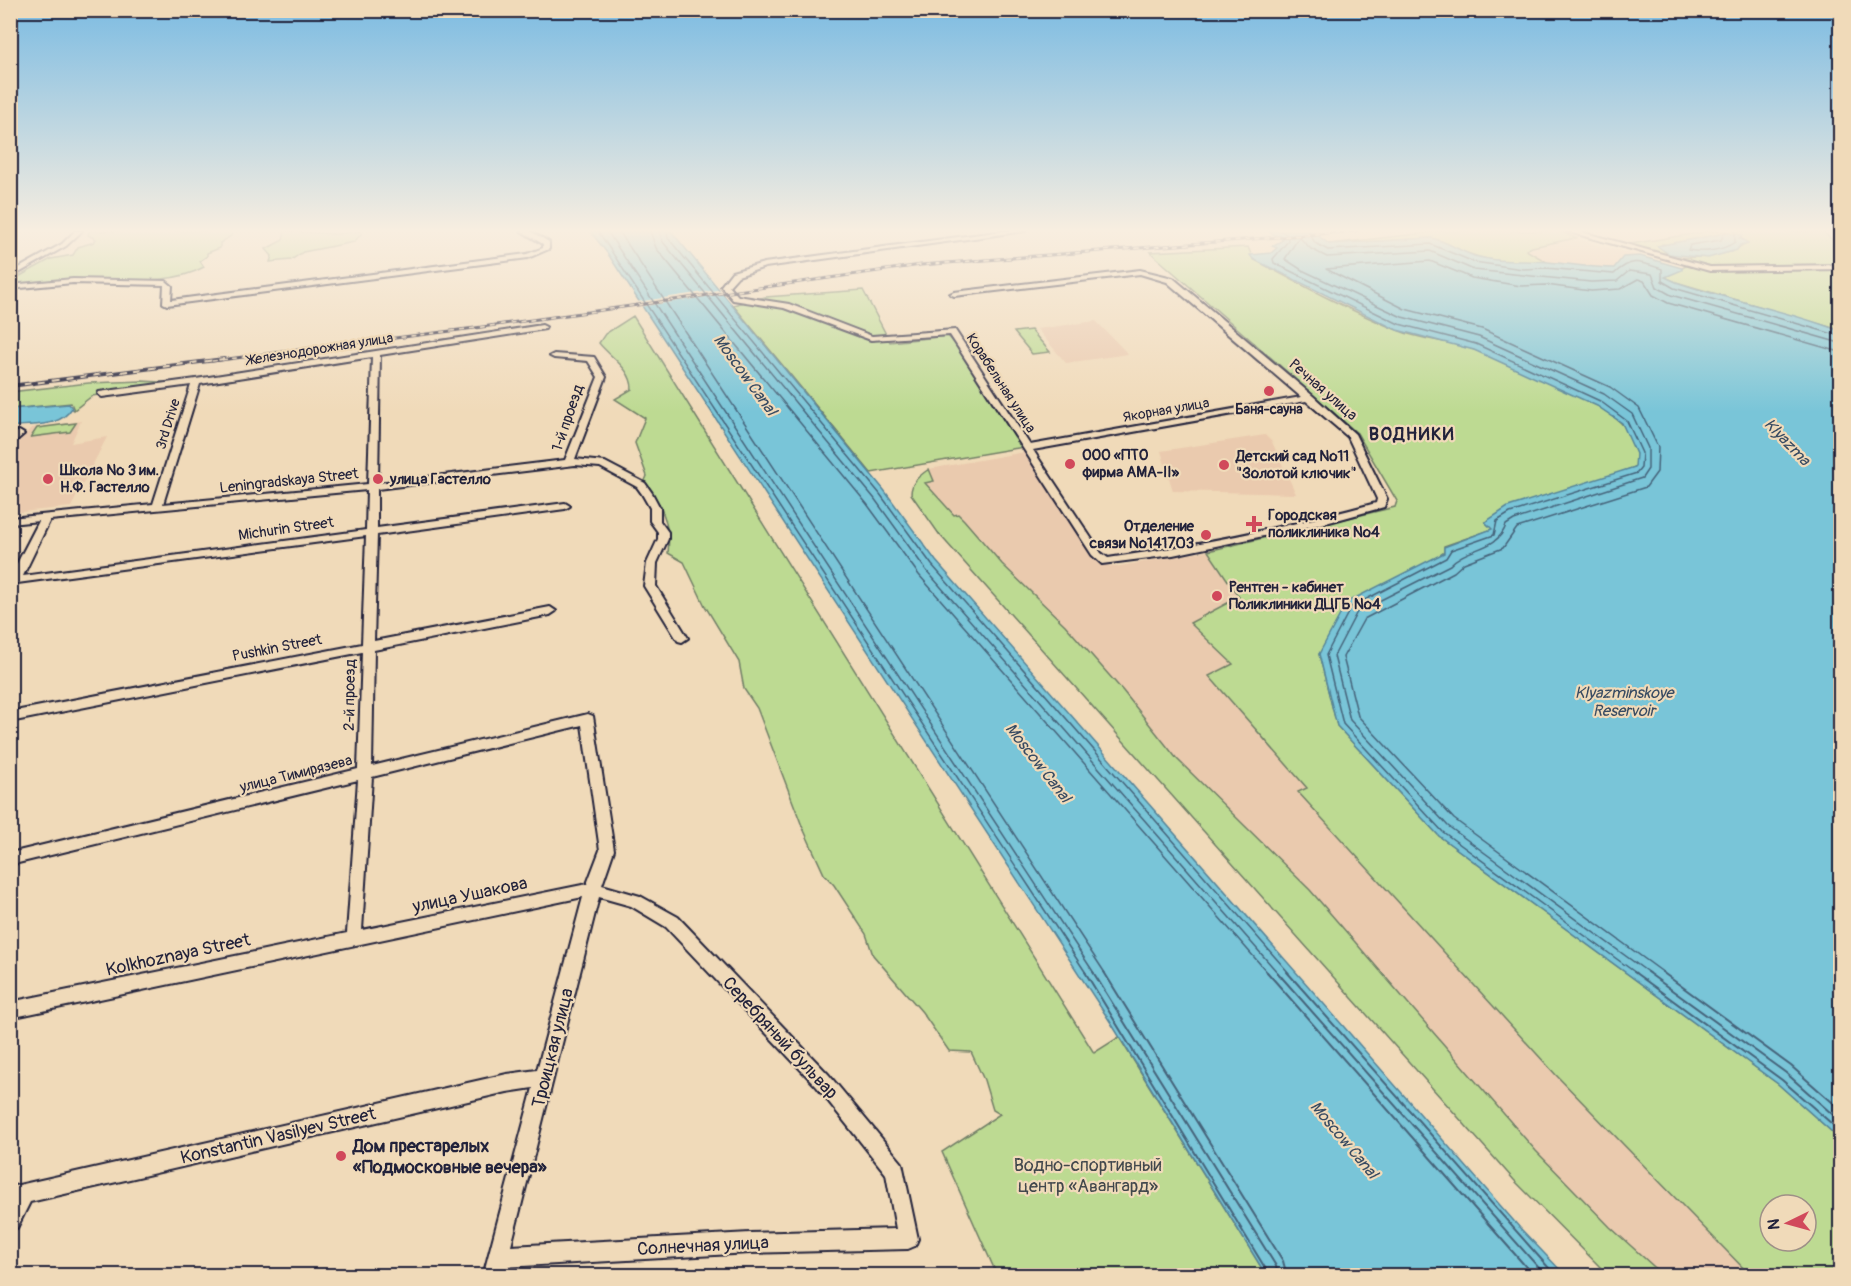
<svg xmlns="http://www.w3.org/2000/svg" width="1851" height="1286" font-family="Pangolin,sans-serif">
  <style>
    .built { fill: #eacaae }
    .green { fill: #bdda92; stroke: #707e66; stroke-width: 1.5; fill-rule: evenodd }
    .water { fill: #79c5d8; stroke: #568499; stroke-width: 1.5 }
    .pier { fill: #f0dab9 }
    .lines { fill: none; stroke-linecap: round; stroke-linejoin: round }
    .shore-far1 { stroke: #45637a; stroke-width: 1.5 }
    .shore { stroke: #45637a; stroke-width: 2 }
    .minor-casing { stroke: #22223b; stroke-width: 4 }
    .minor { fill: #f0dab9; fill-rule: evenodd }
    .rail-far1-casing { stroke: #22223b; stroke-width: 3 }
    .rail-casing { stroke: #22223b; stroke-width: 4 }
    .rail-far1 { stroke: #f0dab9; stroke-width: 1.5; stroke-dasharray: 5; stroke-linecap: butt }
    .rail { stroke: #f0dab9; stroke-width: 2; stroke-dasharray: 7; stroke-linecap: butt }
    .poi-dot { fill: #d1495b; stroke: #f0dab9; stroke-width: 2 }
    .labels { text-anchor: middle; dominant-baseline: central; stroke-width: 4.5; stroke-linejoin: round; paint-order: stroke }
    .far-street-label { font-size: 14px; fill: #22223b; stroke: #f0dab9 }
    .far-poi-label { font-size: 14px; font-weight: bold; fill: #22223b; stroke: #f0dab9 }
    .street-label { font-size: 15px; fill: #22223b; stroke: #f0dab9 }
    .poi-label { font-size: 15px; font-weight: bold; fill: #22223b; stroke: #f0dab9; text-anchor: start }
    .water-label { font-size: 16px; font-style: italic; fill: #384b62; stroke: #f0dab9 }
    .far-district-label { font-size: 18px; font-weight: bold; letter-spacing: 1.5px; fill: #22223b; stroke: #f0dab9 }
    .near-street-label { font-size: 18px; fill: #22223b; stroke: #f0dab9 }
    .near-poi-label { font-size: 18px; font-weight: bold; fill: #22223b; stroke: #f0dab9; text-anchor: start }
    .near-park-label { font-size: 18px; fill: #41474c; stroke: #f0dab9 }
  </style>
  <rect width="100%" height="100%" fill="#f0dab9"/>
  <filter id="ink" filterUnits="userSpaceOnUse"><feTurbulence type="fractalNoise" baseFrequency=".0167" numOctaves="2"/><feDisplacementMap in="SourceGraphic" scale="12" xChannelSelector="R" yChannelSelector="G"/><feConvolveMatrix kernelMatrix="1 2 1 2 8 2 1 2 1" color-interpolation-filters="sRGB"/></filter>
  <g filter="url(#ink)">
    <path class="built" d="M1576,238L1590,243L1640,256L1623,257L1614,268H1592L1547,262L1526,250Z
      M1096,321L1128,354L1066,363L1037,329Z
      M81,421L71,443L107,437L71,507L11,513V450L31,428Z
      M1265,435L1272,442L1296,494L1173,491L1161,451Z
      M1025,452L1099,563L1114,567L1208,551L1239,597L1233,664L1210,677L1308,788L1298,793L1556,1075L1750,1275H1663L1610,1227L1536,1151L1310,890L1177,759L1123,691L1002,564L964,520L954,515L924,483L933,481L929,469Z"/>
    <path class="green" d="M89,231H233L231,236L220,243V248L207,253V256L200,261L204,267C168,287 120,278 80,279C57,280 34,283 11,286V281L51,259L73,255L78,247L94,242L96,239L88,235Z
      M285,231L336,234L361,231L362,233L354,242L303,252L291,260L270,262L272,256L266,249L283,240Z
      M1443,231H1558L1576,238L1532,247L1526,250L1547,262C1522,263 1494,263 1470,254C1456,249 1446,241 1431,238L1328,244Z
      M1710,231L1823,232L1840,246V330L1676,282L1665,277L1688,265L1618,246ZM1726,233L1737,234L1747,243C1740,245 1737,251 1730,252C1716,255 1671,265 1662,248V244L1672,245Z
      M1248,247L1253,259C1300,284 1348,310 1397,330C1421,340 1448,341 1472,349C1507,361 1595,398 1620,422C1629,430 1641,456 1635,467L1485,522L1493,529L1444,546V552L1319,654L1337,726L1439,836L1778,1084L1840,1139V1275H1750L1556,1075L1298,792L1307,788L1209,676L1233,664L1190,623L1239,597L1208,551L1395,507L1397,501L1357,433L1150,252ZM1770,1205H1806V1241H1770Z
      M863,290L890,342L948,336L991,386L1030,446L871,473L733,305L765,297Z
      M633,316L1094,1053L1119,1037L1266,1275H997L942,1152L1000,1114L993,1110L984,1080L971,1052L949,1051L922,1012L873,955L866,934L834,885L824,874L802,826L757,708L744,689L739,662L705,606L684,562L668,553C671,526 662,503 644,483L647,476L635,443L645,418L615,399L632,389C632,369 610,357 599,343L605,334Z
      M1031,330L1050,352L1032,354L1014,332Z
      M142,381L180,383L92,396L74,410L71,403L11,409L10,392L89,383Z
      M76,423L70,432L31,437L37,428Z
      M929,469L934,481L925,483L954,515L958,514L964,520L1002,564L1065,625L1123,691L1177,759L1310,890L1536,1151L1610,1227L1663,1275H1608L1514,1180L939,534L911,494C911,482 919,476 929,469Z"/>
    <path class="water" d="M590,231H671L884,490L936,561L1520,1228L1565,1275H1266L1111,1023L686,373L608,254Z
      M1268,231H1312L1329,244L1431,238C1447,241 1459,251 1474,256C1499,263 1523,260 1548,262C1571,264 1591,268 1614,268L1623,257L1640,256L1682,268V270L1665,277L1676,282C1730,301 1787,310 1840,331V1139L1778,1084L1439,836L1337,726L1319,654L1347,602L1444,553V547L1492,529L1485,522L1508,507L1635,467L1636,454L1622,423L1597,406L1474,350L1397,330L1253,259L1250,255L1271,253L1277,248L1272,246L1283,240Z
      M1726,233L1743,235L1739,238L1748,243L1740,245L1737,250L1708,258L1669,254L1657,246Z
      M69,404L72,408C59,429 31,423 11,427V409Z"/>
    <path class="pier" d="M724,289L727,294L639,307L636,302Z"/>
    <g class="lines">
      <path class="shore-far1" d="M598,231L1086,973
        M607,231L1094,973
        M619,231L1105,973
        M650,231L656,248L867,504L919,575L1268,973
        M659,231L663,242L874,498L926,570L1278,973
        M667,231L668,238L880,494L932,565L1289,973
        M1281,231L1287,235L1288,241L1273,259L1274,263L1399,324L1476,344L1600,401L1627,421L1642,453L1641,468L1637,473L1510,513L1497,521L1494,535L1451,550L1446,558L1351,607L1326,655L1343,724L1443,832L1636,973
        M1308,231L1315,243L1328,250L1430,244L1474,262L1523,269L1546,268L1614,274C1632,257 1640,262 1662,269V281L1674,288L1840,336
        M1725,231L1721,240L1690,245L1688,250C1703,253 1722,251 1735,242V231
        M1649,973L1448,826L1350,720L1334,656L1357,612L1450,565C1466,547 1498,551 1506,525L1514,520L1642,478L1648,469V448L1632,414L1604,394L1479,337L1402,317L1302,270L1285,259L1299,237L1311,249L1327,257L1430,251L1474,270L1591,282L1617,281L1629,271L1652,274L1657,287L1671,295L1840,343
        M1664,973L1454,819L1358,716L1343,657L1364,619L1454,572L1464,563L1503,548L1517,528L1646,487L1657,472L1658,447L1639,408L1610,387L1482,329L1405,309L1326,269L1430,261L1472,278L1521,286L1546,285L1591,291L1620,289L1638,279L1644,281L1653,295L1668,303L1840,352"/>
      <path class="shore" d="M1085,972L1270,1276
        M1093,972L1276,1266L1278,1276
        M1104,972L1283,1261L1287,1276
        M1267,972L1534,1276
        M1277,972L1546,1276
        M1287,972L1556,1276
        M1634,972L1782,1080L1840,1131
        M1647,972L1786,1073L1840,1121
        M1662,972L1791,1066L1840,1109"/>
      <defs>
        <path id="minor" d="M75,231H82L66,246L10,278V273L62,244Z
          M521,231H530L549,242V249L528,258L167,305L163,303L164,285L73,283L10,289V285L73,279L166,281L172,286L171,300L527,254L543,248V244Z
          M1003,231H1025L765,267L738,276L729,286L738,296L789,304L872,336L955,330L1030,445L1301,397L1167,282L1140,274L954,296L950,294L954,292L1140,270L1173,278L1313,396L1355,434L1387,499L1384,507L1326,523L1173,555L1102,564L1092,555L950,335L871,340L784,308L733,300L721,286L732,272L764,263ZM1306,401L1348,437L1377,499L1376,503C1288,527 1198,545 1108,558L1101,553L1033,450Z
          M1566,231H1578L1710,267L1840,265V269L1710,271Z
          M542,325L546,327L545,329L380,355L378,483L565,460L598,377L588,361L554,358L550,356L554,354L594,357L606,377L575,459L605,462L645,483L652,493L660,508V521L668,532V539L657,563L656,586L688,638L682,642L678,641L644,586L647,563L658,539V532L650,521V508L642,494L637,487L600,467L575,465L377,489V528L565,503L570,506L565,509L377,535L374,641L550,607L556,611L550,615L374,650L372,766L588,714L593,716L614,850L602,885L640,896L678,917L829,1075L902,1163L918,1239L915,1246L908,1249L750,1253L505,1267L503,1276H483L533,1088L507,1092L30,1202L17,1228L10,1231V1187L507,1074L537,1070L583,897L10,1018V1002L347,933L358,780L10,865V853L358,769L362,652L10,722V712L362,644L366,536L10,584V577L39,521L10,524V518L153,504L191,385L102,397L98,394L99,392L196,379ZM372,357L368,484L163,504L200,384ZM367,490L366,530L23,576L50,520ZM582,725L600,850L587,884L362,930L372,777ZM599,897L631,906L666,927L817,1087L886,1174L896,1229L750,1233L511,1246Z
          M19,431L24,434L10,446V437Z"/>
      </defs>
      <use href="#minor" class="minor-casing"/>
      <use href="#minor" class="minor"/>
      <defs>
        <path id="rail-far1" d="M212,361L475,328L921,265L1356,231"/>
        <path id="rail" d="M10,386L224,359"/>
      </defs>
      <use href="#rail-far1" class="rail-far1-casing"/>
      <use href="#rail" class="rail-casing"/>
      <use href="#rail-far1" class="rail-far1"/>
      <use href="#rail" class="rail"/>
    </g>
  </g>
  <linearGradient id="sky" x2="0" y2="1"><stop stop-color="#7bbbe2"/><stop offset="0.56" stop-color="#f8eee0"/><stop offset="1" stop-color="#f8eee0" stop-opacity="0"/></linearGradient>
  <rect width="1851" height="412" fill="url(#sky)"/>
  <g class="poi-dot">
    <circle cx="1269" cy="391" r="6"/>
    <circle cx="1070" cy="464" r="6"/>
    <circle cx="1224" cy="465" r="6"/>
    <circle cx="48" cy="479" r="6"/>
    <circle cx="378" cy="479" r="6"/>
    <path d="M1251 515h6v6h6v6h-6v6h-6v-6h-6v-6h6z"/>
    <circle cx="1206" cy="535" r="6"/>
    <circle cx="1217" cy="596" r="6"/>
    <circle cx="341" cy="1156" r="6"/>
  </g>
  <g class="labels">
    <g class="far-street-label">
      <text transform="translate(320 349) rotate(-9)">Железнодорожная улица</text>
      <text transform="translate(1001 383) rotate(57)">Корабельная улица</text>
      <text transform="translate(1166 410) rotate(-10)">Якорная улица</text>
      <text transform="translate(168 424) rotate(-73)">3rd Drive</text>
    </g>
    <g class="far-poi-label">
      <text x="1269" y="409">Баня-сауна</text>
    </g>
    <g class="street-label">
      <text transform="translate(1323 390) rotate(41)">Речная улица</text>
      <text transform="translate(568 418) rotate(-71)">1-й проезд</text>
      <text transform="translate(289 481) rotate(-6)">Leningradskaya Street</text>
      <text transform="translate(286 529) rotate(-8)">Michurin Street</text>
      <text transform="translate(277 648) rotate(-11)">Pushkin Street</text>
      <text transform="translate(350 695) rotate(-89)">2-й проезд</text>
      <text transform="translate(296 774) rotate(-14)">улица Тимирязева</text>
    </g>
    <g class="poi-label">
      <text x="1082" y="455">ООО «ПТО<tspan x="1082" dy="17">фирма АМА-II»</tspan></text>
      <text x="1236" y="456">Детский сад №11<tspan x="1236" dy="17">"Золотой ключик"</tspan></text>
      <text x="60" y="470">Школа № 3 им.<tspan x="60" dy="17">Н.Ф. Гастелло</tspan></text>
      <text x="390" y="479">улица Гастелло</text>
      <text x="1268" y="515">Городская<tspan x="1268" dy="17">поликлиника №4</tspan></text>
      <text x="1194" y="526" text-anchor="end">Отделение<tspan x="1194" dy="17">связи №141703</tspan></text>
      <text x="1229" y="587">Рентген - кабинет<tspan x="1229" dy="17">Поликлиники ДЦГБ №4</tspan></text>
    </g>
    <g class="water-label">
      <text transform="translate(745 375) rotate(54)">Moscow Canal</text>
      <text transform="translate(1787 442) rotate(46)">Klyazma</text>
      <text x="1624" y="693">Klyazminskoye<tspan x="1624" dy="18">Reservoir</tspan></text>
      <text transform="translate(1038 763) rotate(52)">Moscow Canal</text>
      <text transform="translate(1344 1140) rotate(50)">Moscow Canal</text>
    </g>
    <g class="far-district-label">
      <text x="1412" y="434">ВОДНИКИ</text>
    </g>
    <g class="near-street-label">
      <text transform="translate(470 895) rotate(-12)">улица Ушакова</text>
      <text transform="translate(178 955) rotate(-12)">Kolkhoznaya Street</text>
      <text transform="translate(780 1038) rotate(47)">Серебряный бульвар</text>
      <text transform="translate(553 1048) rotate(-76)">Троицкая улица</text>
      <text transform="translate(278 1136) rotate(-13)">Konstantin Vasilyev Street</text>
      <text transform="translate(703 1246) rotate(-3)">Солнечная улица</text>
    </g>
    <g class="near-poi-label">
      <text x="353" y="1146">Дом престарелых<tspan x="353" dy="21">«Подмосковные вечера»</tspan></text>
    </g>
    <g class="near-park-label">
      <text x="1088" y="1165">Водно-спортивный<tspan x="1088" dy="21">центр «Авангард»</tspan></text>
    </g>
  </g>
  <rect width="1851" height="1286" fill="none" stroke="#f0dab9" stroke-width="36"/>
  <rect x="18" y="18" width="1815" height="1250" fill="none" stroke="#22223b" stroke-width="2" filter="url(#ink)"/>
  <g transform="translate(1788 1223) rotate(265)"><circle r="28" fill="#f0dab9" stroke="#9e9087" stroke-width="1.5"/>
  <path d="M0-4.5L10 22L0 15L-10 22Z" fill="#d1495b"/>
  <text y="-9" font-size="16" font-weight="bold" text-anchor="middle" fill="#22223b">N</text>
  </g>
</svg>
